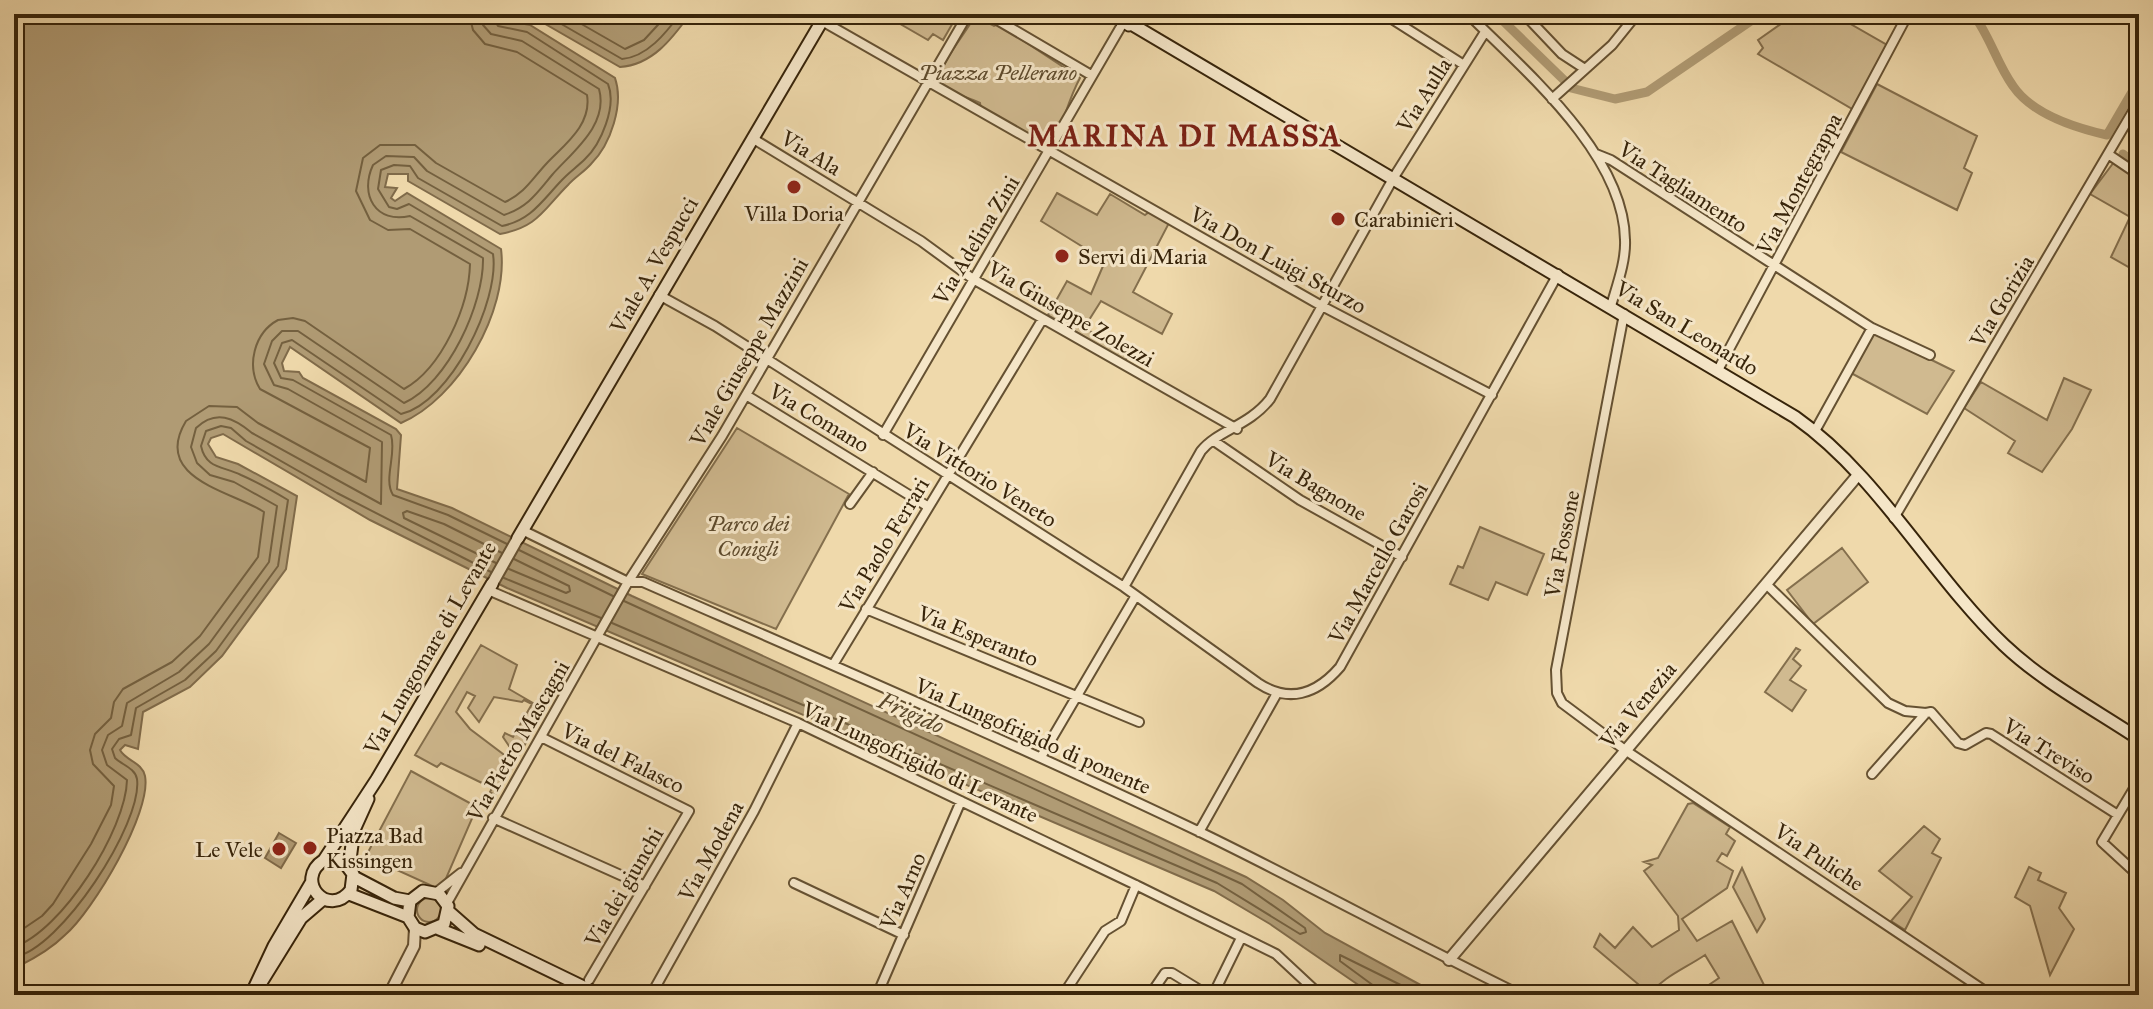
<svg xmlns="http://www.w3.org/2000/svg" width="2153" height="1009" font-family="'IM FELL Great Primer',serif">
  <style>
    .green { fill: #d0ba90; stroke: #846f4d; stroke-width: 2 }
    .water { fill: #b09b74; stroke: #806b4a; stroke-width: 2 }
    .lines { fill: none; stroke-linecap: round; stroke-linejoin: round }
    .shore { stroke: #74603f; stroke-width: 2 }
    .canal { stroke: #b09b74; stroke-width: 9 }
    .minor-casing { stroke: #655132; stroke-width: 12 }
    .tertiary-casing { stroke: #655132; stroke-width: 14 }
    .secondary-casing { stroke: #37240a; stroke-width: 15 }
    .minor { stroke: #f5e6c8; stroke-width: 8 }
    .tertiary { stroke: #f5e6c8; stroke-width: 10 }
    .secondary { stroke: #f5e6c8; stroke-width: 11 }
    .poi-dot { fill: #8f2418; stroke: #f5e6c8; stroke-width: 3 }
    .labels { text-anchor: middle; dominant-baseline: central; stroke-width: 6; stroke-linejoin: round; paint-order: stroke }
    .park-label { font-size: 22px; font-style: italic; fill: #5d4a2c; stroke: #f5e6c8 }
    .street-label { font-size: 22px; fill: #37240a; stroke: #f5e6c8 }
    .poi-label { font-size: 22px; fill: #37240a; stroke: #f5e6c8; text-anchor: start }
    .water-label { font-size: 24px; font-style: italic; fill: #5b482a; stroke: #f5e6c8 }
    .district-label { font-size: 30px; font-weight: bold; letter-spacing: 2px; fill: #7a1f14; stroke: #f5e6c8 }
  </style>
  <rect width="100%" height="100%" fill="#efd9ab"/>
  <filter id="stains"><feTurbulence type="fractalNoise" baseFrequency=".0025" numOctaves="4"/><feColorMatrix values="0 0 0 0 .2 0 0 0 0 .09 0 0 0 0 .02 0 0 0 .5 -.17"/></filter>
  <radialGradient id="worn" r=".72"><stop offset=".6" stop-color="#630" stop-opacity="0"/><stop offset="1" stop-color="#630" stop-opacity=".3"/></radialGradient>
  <path class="green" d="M883,14H958L943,40L933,34L928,40Z
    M1795,14H1833L1887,45L1854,110L1758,54L1763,48L1758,40Z
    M975,16L994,26L998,24L1080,78C1069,98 1066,115 1057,135H1049L1046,142L1037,140L981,109L980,103C965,95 951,96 939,81C940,63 965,34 975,16Z
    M1877,84L1977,136L1964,168L1972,173L1957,210L1841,152Z
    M2114,162L2139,179V273L2111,257L2130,217L2090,194Z
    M1057,193L1097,215L1110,194L1145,215L1149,212L1169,223L1133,292L1172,314L1162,334L1101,301L1084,328L1130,353L1125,361L1048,315L1067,281L1091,294L1103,266L1091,258V252L1041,221Z
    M1873,331L1954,371L1927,414L1851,373Z
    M2064,378L2091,390L2072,429L2042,472L2008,453L2015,441L1964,408L1981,382L2047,420Z
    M737,428L849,494L776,629L642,574Z
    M1480,527L1544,554L1527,595L1496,582L1488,600L1450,584L1458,566L1463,568Z
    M1842,548L1868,582L1813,624L1787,590Z
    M481,645L517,665L509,689L545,710L517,758L503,737L505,733L513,737L532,704L524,700L522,702L494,697L479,722L468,708L475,696L467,692L456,712L470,729L515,763L495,795L490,792L493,786L485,781L482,783L441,763L437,767L415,755Z
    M1796,648L1800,650L1793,659L1801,666L1790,680L1806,690L1792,711L1765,692Z
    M411,771L477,807L441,890L366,856Z
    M1693,803L1730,827L1726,834L1735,841L1727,856L1722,853L1717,861L1733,871L1727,888L1682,919L1697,941L1732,921L1769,995H1694L1719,978L1705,955C1684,969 1665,976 1648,995H1634L1638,984L1594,947L1600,934L1615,948L1633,927L1652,947L1679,930L1678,916L1644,871L1652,865L1644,862L1658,858L1688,804Z
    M1924,826L1940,839L1932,853L1941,858L1905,930L1891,921L1912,897L1879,871Z
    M2029,867L2041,873L2038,880L2066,893L2059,908L2074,929L2050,975L2030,906L2015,897Z
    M1742,868L1765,919L1757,932L1733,887Z
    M417 910a12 12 0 1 1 24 0a12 12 0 1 1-24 0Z"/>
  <path class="water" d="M14,14H498L502,20L530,25L615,78C624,104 611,144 591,164C584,172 575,177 568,185C543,210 538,227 500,234L408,181V174H388L385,187L397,188L391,198L395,201L407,193L501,249C509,311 458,399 401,423L290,347L282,363L284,371L299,372L303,378L396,429L401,435L397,489L452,508L632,596L1246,877L1283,900L1325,933L1439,995H1373L1270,924L1214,891L507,588L370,520L223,434L211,438L208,444L216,457L238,464L297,496L286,569L222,656L190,687L143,712L138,749L125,745L120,750C126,761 142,762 145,776C152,812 93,911 65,935C52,948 35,958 19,966L14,963Z
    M528,14H690C672,39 652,65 620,67Z
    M279,833L296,843L281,868L265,858Z"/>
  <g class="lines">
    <path class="shore" d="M491,14L498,26L527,32L608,84C617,106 601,144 585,159C577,167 568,173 561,181C542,201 531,220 502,226L418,178L410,166L394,165L381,170L378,189L389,207L397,209L409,204L493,254C500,301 450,403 401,414L292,340L282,343L274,363L281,378L293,380L391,435C397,454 383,479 393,495L448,515L507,544
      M544,14L622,59C647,57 666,33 680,14
      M564,14L625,49L644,40L668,14
      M519,550L613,596
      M496,563L404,518L403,513L407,511L444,524L502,553
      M509,569L566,593L570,591L569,586L514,559
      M504,578L601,618
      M612,623L1217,883L1300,934L1306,932L1305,928L1242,884L624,601
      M14,935L42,916L53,904L91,844L111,805L114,786L93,764L90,750L95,734L111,718L114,702L123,689L172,662L200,636L258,557L264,512C232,491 151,479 186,421L209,406L237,407L258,423L366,482L370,448L260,389C246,366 254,333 278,320L293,318L305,321L404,389C442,368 469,306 470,264L410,229L388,230L370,220L356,191L363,158L380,145H415L436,163L505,202C525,193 532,179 547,163C564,145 592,125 587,95L517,52L485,44L473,30L469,14
      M14,947C62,931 126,829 127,780L107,765L102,750L108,735L122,726L127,703L179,672L209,644L269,562L277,506L234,482L210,475L197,463L191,447L196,428C216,409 234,418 252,433L381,504L382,442L288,389L274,385L264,364L272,341L282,331H298L404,403C448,383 484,304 483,258L410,216C376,224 359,195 373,165L386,156L414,157L427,171L504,215C528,207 537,193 552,175C572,152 609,125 599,89L522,41L491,34L483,25L481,14
      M14,957C60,950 143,823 137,779C135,768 122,765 115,758L112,749L119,739L131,735L136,708L185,680L216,651L278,566L288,500C273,491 257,482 241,475C223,466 206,469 201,446L206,431L221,426L231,428L246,441L337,493L491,572
      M1377,995L1374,986L1340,961V955L1421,995"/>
    <path class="canal" d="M1496,14L1566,82
      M1973,14C1990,36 1997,64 2013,86C2032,114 2076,128 2107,135L2139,80
      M1571,88L1615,99L1647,92L1761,14
      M2123,154L2139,166"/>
    <defs>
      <path id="minor" d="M987,14L1091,75
        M1384,14L1464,65
        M1468,14C1524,70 1624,154 1625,240C1626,261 1617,285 1611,306
        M1524,14L1562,54L1585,69
        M822,21L1320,305L1492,395
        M1552,99L1612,45L1637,14
        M752,138L921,241L973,279L1237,429
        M1596,154L1611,160L1872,328L1815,431
        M2108,154L2139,175
        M659,295L715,326L1124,587L1258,683C1288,703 1316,695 1340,667L1558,274
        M1624,314L1556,670L1557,693L1562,703L1625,750L1991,995
        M1872,328L1930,355
        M1718,370L1908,14
        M746,395L927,506
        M883,435L1123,23
        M1214,441L1300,500L1402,557
        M850,504L873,472
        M1894,518L2139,101
        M522,530L628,582H643C830,664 1018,745 1202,833C1309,885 1414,943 1521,995
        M1766,584L1888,703L1905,711L1926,713
        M1124,587L1201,451C1218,430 1249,426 1270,399L1394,177L1485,32
        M488,590L798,723L1140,887L1276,954L1320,995
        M866,609L1139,722
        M833,665L1042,320
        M541,737L689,811L589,980
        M1041,757L1135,597
        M1872,774L1926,713L1931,712L1958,743L1965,745L1986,733L1991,734L2118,815
        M2139,780L2102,842L2139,876
        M493,818L645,886
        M1199,832L1276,695
        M794,883L904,935
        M437,892L461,873
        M447,903L628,582L722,436L968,14
        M651,995L754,811L798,723
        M877,995L961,801
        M1063,995L1105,931L1121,921L1136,885
        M1150,995L1165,973H1172L1208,995
        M1213,995L1241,938"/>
      <path id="tertiary" d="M492,584L518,538
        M1449,960L1858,475
        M389,995L414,946L415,928"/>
      <path id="secondary" d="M1118,14L1121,20L1129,25L1138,22L1142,14
        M1133,25L1795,417C1879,476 1930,574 2004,645C2043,682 2094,709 2139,739
        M518,538L826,14
        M324,860L344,862L353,874L351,890C328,920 293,880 324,860L377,779L492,584
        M349,867L354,830L368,799
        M354,877L394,898L410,901
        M349,894L408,917L415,928L425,932L444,924L448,906L439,894L423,891L410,901L408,917
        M449,912L474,934L600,995
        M439,929L479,945
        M262,981L301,918L322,900
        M251,995L274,946L311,883"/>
    </defs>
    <use href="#minor" class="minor-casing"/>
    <use href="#tertiary" class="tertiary-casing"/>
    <use href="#secondary" class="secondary-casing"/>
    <use href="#minor" class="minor"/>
    <use href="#tertiary" class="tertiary"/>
    <use href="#secondary" class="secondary"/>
  </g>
  <g class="poi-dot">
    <circle cx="794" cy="187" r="8"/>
    <circle cx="1338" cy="219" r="8"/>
    <circle cx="1062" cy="256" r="8"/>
    <circle cx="310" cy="848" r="8"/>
    <circle cx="279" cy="849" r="8"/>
  </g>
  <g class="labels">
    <g class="park-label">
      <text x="998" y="72">Piazza Pellerano</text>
      <text x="748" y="523">Parco dei<tspan x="748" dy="25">Conigli</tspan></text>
    </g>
    <g class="street-label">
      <text transform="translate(1424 95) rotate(-58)">Via Aulla</text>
      <text transform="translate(811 153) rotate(31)">Via Ala</text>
      <text transform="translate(1799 184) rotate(-62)">Via Montegrappa</text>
      <text transform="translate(1683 187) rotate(33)">Via Tagliamento</text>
      <text transform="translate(976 240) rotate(-59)">Via Adelina Zini</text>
      <text transform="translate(1278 260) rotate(29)">Via Don Luigi Sturzo</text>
      <text transform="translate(654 265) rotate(-60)">Viale A. Vespucci</text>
      <text transform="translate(2002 301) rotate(-59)">Via Gorizia</text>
      <text transform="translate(1071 314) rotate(30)">Via Giuseppe Zolezzi</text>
      <text transform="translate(1687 328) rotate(31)">Via San Leonardo</text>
      <text transform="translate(749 352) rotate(-60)">Viale Giuseppe Mazzini</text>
      <text transform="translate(819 418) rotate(31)">Via Comano</text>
      <text transform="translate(980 475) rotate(32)">Via Vittorio Veneto</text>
      <text transform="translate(1316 486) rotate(31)">Via Bagnone</text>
      <text transform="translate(1562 544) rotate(-79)">Via Fossone</text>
      <text transform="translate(884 545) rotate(-59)">Via Paolo Ferrari</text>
      <text transform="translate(1378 563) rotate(-61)">Via Marcello Garosi</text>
      <text transform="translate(978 636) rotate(22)">Via Esperanto</text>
      <text transform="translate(430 648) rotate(-60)">Via Lungomare di Levante</text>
      <text transform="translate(1638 705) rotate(-50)">Via Venezia</text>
      <text transform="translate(1033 736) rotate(24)">Via Lungofrigido di ponente</text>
      <text transform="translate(518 741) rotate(-60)">Via Pietro Mascagni</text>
      <text transform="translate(2049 751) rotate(32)">Via Treviso</text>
      <text transform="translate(623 758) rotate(26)">Via del Falasco</text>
      <text transform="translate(920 762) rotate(25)">Via Lungofrigido di Levante</text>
      <text transform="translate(711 851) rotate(-61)">Via Modena</text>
      <text transform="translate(1819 857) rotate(34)">Via Puliche</text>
      <text transform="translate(624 887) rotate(-60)">Via dei giunchi</text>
      <text transform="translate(903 891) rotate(-66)">Via Arno</text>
    </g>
    <g class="poi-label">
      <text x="794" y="213" text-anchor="middle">Villa Doria</text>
      <text x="1354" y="219">Carabinieri</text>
      <text x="1078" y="256">Servi di Maria</text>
      <text x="326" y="835">Piazza Bad<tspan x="326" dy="25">Kissingen</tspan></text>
      <text x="263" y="849" text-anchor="end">Le Vele</text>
    </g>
    <g class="water-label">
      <text transform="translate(911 713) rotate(24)">Frigido</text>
    </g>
    <g class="district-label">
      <text x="1185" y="136">MARINA DI MASSA</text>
    </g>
  </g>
  <rect width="2153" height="1009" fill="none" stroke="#efd9ab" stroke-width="48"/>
  <rect x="16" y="16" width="2121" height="977" fill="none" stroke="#37240a" stroke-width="4"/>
  <rect x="24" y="24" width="2105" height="961" fill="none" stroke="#37240a" stroke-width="2"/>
  <rect width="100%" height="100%" filter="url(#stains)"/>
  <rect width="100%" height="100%" fill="url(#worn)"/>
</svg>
